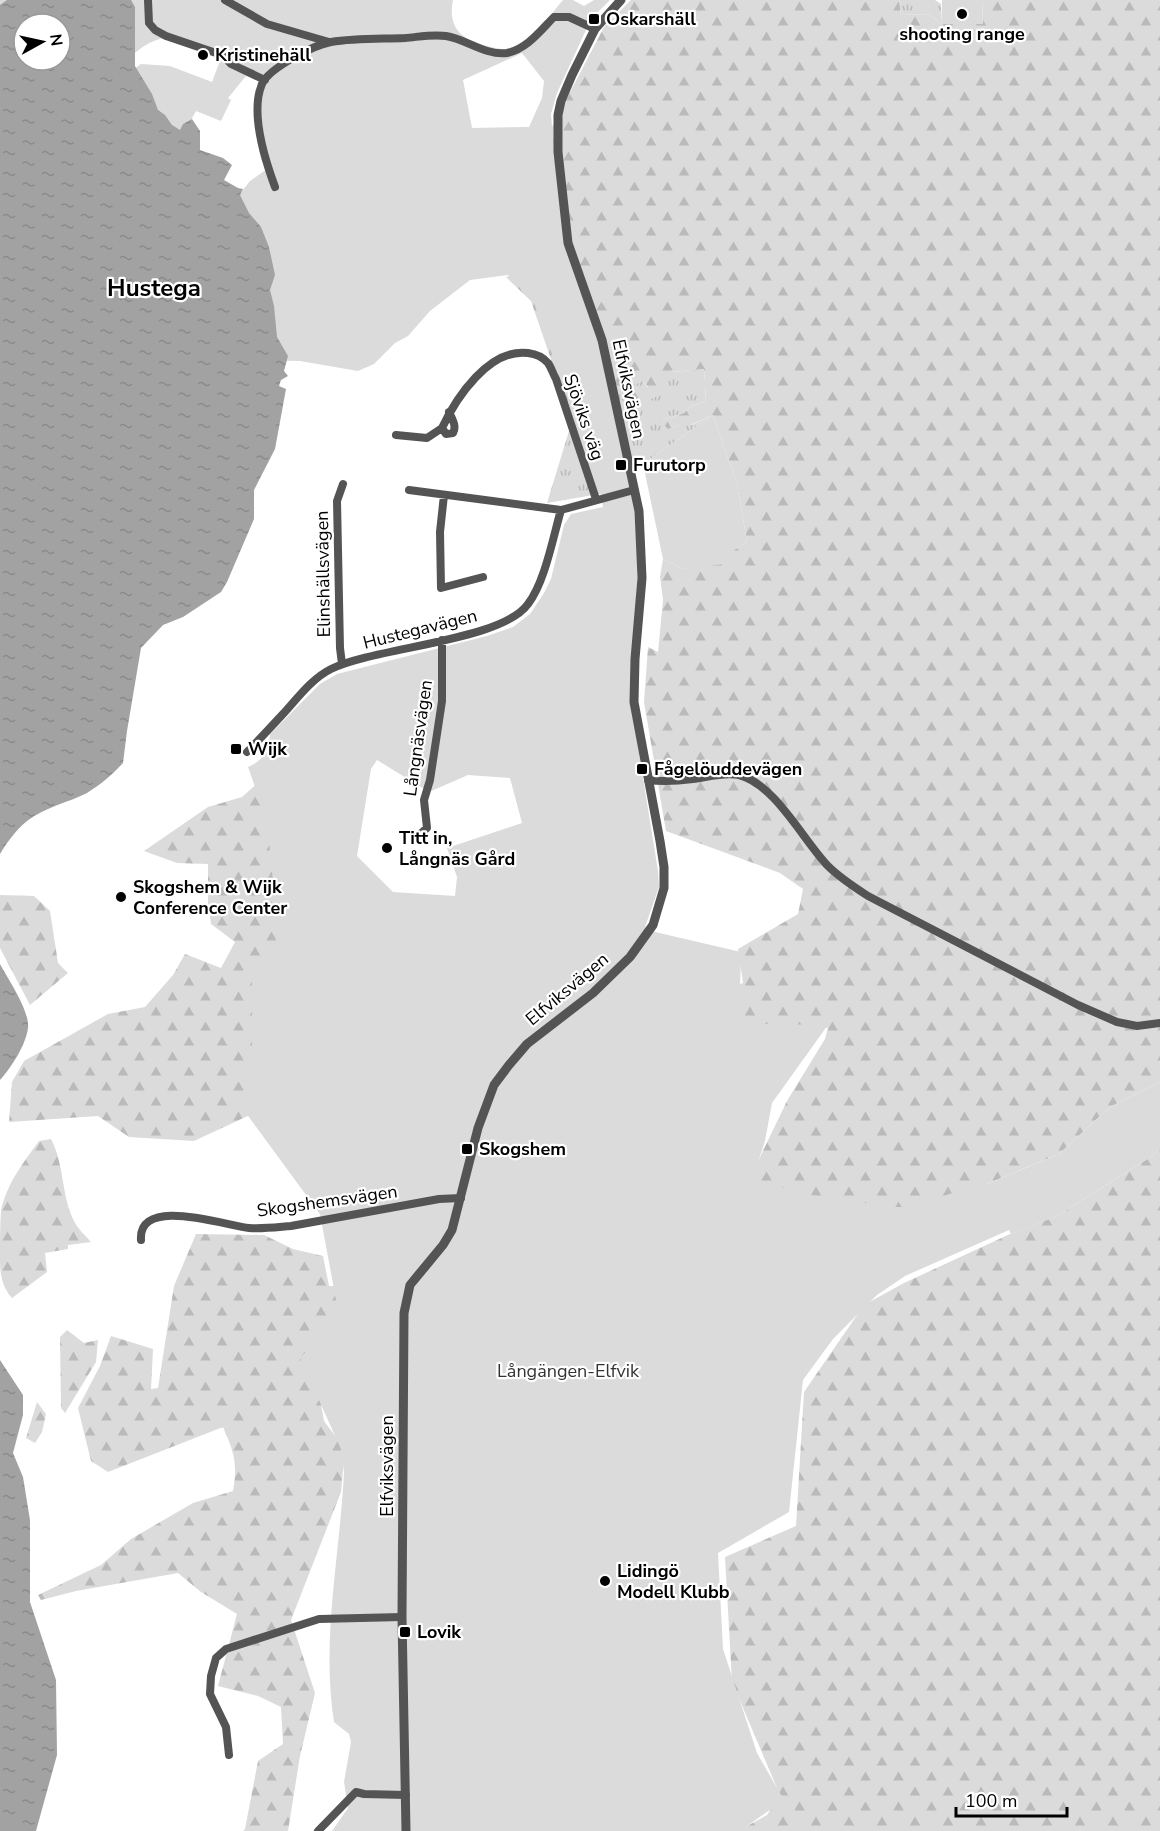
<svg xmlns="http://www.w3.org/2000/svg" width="1160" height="1831" font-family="'Nunito Sans',sans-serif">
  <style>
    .grass { fill: url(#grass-tufts) }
    .forest { fill: url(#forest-firs) }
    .green { fill: #dbdbdb; fill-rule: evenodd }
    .water { fill: url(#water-ripples); fill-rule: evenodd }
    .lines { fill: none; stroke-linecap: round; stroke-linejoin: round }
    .minor { stroke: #545454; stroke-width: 8 }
    .tertiary { stroke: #545454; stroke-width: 9 }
    .poi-dot { fill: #000; stroke: #fff; stroke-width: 2 }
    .labels { text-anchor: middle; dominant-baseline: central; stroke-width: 4.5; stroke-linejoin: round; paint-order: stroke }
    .poi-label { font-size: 18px; font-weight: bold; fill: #000; stroke: #fff; text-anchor: start }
    .street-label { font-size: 18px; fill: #000; stroke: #fff }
    .park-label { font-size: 18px; fill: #323232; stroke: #fff }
    .district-label { font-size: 24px; font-weight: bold; fill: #000; stroke: #fff }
  </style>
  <defs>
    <pattern id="grass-tufts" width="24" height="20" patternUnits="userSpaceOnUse" patternTransform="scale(1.5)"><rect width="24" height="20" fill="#dbdbdb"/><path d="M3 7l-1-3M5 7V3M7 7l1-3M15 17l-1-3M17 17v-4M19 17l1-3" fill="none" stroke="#bababa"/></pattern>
    <pattern id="forest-firs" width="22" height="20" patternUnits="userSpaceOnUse" patternTransform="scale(1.5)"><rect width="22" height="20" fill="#dbdbdb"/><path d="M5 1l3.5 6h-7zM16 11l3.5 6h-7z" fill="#bababa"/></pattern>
    <pattern id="water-ripples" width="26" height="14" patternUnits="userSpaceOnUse" patternTransform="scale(1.5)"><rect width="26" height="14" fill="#a2a2a2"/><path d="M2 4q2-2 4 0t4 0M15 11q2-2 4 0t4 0" fill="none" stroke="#8a8a8a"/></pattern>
  </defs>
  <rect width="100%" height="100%" fill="#fff"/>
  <path class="grass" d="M899,0H935L941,4L942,24L928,14L901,15Z
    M704,369L706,401L690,407L684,413L663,420L668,429L680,425H691L713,415L643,464L627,484L617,491L547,503L572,421L618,390L625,380L643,381L648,388L631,389L637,401L671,372Z"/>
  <path class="forest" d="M631,0H899L901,15L928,14L942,24H983L982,0H1160V1082L1110,1107L1059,1154L924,1210L884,1209L746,1186L787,1101L825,1039L828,1028L741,1031L702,998L743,983L738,949L798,914L803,889L780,873L666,831L644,702L648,647L658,652L663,600L660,577L663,559L683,569L734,550L747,542L737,484L713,415L690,425H680L668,429L665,426L663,420L684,413L690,407L706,401L704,369L671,372L666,390C650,401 643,406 626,394L631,389L648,387L643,381L634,385L625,380L624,387L618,390L612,415L572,421L531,301L506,277L547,264L529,171L604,27Z
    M261,780L291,910L252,1114L194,1141L129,1137L98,1116L9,1122L12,1082L24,1061L108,1014L145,1007L173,975L185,954L221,968L235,942L211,924L208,902V864L177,863L144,851L208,807L242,797Z
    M0,895L34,896L50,911L58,963L68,973L30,1005L0,948Z
    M51,1139C65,1166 61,1197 75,1223C79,1230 86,1236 91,1242L68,1245V1249L45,1253L47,1272L12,1298C0,1284 0,1271 0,1254C0,1240 0,1225 1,1211C6,1185 23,1163 39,1141Z
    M1160,1149V1831H738L767,1815L780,1795L732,1682L725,1557L796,1526L804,1392L864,1305L904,1283L1010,1234L1057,1216L1152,1156Z
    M196,1234L264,1235L293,1249L323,1256L329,1286L369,1287L312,1354L324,1421L345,1449L341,1492L291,1620L315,1693L300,1756L288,1831H243L245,1829L258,1761L283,1744L281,1707L258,1696L218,1686L237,1614L201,1592L178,1573L76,1591L41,1600L38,1595L101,1565L131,1539L193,1503L233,1491C238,1464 234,1452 223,1427L108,1472L91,1461L78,1408L100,1366L111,1336L153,1349L151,1389L158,1388L174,1286Z
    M67,1330L84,1343L98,1340L96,1362L65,1413L61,1408L60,1337Z
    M37,1402L46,1414L42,1432L35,1443L26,1438Z"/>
  <path class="green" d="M0,0H453C447,30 464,41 491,47C498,48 506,51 513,48C534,40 549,16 563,0H573L584,6L594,0H610L591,19L557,93L551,114L552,126L560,218L566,254L590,316L606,378L638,521L639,551L630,697L658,871L659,887L645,927L655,932L741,952L739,1029L766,1024L825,1025V1029L772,1103L765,1141L752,1180L811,1195L892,1207H914L985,1181L987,1184L1059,1154L1110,1107L1160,1082V1149L1152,1156L1057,1216L1011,1234L1009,1230L905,1276L877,1295L833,1339L803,1380L789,1512L718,1553L723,1649L757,1753L784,1800L740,1831H332L348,1808L344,1782L351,1742L349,1734L334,1722C321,1638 340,1556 344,1472L341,1449L300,1358L339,1316L320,1214L246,1113L252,1048V969L276,952L275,902L267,821L248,767C263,761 269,750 270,734L320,684L337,674L487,636L513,627L530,614L544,593L551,579L564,525L571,514L603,507L600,491L533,300L508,275L470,280L430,311L408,336L395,343L374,364L358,371L300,361L81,357L0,214ZM24,24H60V60H24ZM164,38L221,58L212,82L170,66L141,64L130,72L124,61C139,51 145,42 164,38ZM522,53L544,81L542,98L529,127L472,128L463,80ZM246,76L258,79C256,99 253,154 267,169L250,181L231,205L183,162L190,122L196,111L221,121L231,100L228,98ZM377,760L429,792L468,775L510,778L522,823L447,848L457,877L455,896L393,892L357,856L371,769Z
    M942,0H982L983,24H942Z
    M713,415L737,484L747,542L734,550L724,564L683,569L663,559L643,464Z"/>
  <path class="water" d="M7,0H131L135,7V66L152,94L158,110L165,115L172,125L180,130L183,124L192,119L200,131V150L223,158L232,165L224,180L238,188L243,189L240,195L249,213L261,227L269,247L275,275L270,290L274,306L277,337L288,356L284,371L288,376L281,380L279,386L286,389L275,449L254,490V519L227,582L221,592L183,617L163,625L141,648L127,731L123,763C113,774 100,785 87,793C67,803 45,807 27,821C16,830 7,842 0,854V5ZM24,24H60V60H24Z
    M0,964C8,979 30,1011 28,1028C26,1045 11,1068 0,1080Z
    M0,1360L23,1395V1415L13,1453L23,1477L30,1520V1602L56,1680L57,1755L36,1831H0Z"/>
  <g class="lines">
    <path class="minor" d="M148,0L149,23L155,30L166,36L222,55L231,64L265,80
      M225,0L267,24L329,42
      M275,187C265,160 250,112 262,84C269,68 314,45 331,42C355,38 381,39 405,38C418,37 433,34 446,36C466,39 486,56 507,53C527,49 541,30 554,17H569L595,29
      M449,412C452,419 457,426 453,433L446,434L442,428C456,398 489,348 528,353C536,354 542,356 548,363C551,367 553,374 556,379L596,499
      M396,435L427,438L442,428
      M409,490L561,510L634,490
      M444,495L440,532L441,588L483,577
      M342,664L340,648L337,501L343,484
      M247,752C259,740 270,728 282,715C297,699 311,679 331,669C376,647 502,641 528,604C545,582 553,537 561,510
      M648,780C663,782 678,781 693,779C708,777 724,772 739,775C775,784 803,840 828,866C840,878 854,887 868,896L1078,1005L1117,1022L1137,1026L1160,1023
      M418,836L427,828L424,800L430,780L442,701V640
      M141,1240C138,1195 227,1226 249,1228C263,1229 278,1227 291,1226L439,1199L461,1198
      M229,1755L226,1727L210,1694L211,1676L216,1658L226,1649L319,1619L402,1617
      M318,1831L356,1792L364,1794L406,1795"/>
    <path class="tertiary" d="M406,1831L402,1617L404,1313L410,1285L443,1245L452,1230L478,1128L494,1085L509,1065L527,1044L593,993L630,957L653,925L664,888V867L660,841L634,702L635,659L642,578L639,511L602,340L568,243L558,152V115L561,101L572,75L595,29L621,0"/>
  </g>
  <g class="poi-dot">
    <circle cx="962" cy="14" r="6"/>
    <rect x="588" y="13" width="12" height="12" rx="3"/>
    <circle cx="203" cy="55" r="6"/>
    <rect x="615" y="459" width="12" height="12" rx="3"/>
    <rect x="230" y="743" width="12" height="12" rx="3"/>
    <rect x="636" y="763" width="12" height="12" rx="3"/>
    <circle cx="387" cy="848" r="6"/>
    <circle cx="121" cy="897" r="6"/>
    <rect x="461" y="1143" width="12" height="12" rx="3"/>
    <circle cx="605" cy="1581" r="6"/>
    <rect x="399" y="1626" width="12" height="12" rx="3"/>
  </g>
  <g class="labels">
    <g class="poi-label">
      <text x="606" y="19">Oskarshäll</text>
      <text x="962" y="34" text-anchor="middle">shooting range</text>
      <text x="215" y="55">Kristinehäll</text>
      <text x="633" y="465">Furutorp</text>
      <text x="248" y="749">Wijk</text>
      <text x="654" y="769">Fågelöuddevägen</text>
      <text x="399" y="838">Titt in,<tspan x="399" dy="21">Långnäs Gård</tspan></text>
      <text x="133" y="887">Skogshem &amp; Wijk<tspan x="133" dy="21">Conference Center</tspan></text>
      <text x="479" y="1149">Skogshem</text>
      <text x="617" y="1571">Lidingö<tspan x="617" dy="21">Modell Klubb</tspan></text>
      <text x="417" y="1632">Lovik</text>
    </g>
    <g class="street-label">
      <text transform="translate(629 389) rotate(78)">Elfviksvägen</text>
      <text transform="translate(584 417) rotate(71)">Sjöviks väg</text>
      <text transform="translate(323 574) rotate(-91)">Elinshällsvägen</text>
      <text transform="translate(420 629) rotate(-14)">Hustegavägen</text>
      <text transform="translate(418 738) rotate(-82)">Långnäsvägen</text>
      <text transform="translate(567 989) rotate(-40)">Elfviksvägen</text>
      <text transform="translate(327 1201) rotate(-8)">Skogshemsvägen</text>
      <text transform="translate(387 1466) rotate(-90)">Elfviksvägen</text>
    </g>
    <g class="park-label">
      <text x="568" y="1371">Långängen-Elfvik</text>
    </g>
    <g class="district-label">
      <text x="154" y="288">Hustega</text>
    </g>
  </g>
  <g transform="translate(42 42) rotate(82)"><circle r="28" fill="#ffffff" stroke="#999999" stroke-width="1.5"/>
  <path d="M0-4.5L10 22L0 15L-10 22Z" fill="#000000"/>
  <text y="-9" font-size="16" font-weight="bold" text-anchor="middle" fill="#000000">N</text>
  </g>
  <path d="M956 1807v9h111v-9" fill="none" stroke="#000000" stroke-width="3"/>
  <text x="965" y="1807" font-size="18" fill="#000000" stroke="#ffffff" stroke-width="4.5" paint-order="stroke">100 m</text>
</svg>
